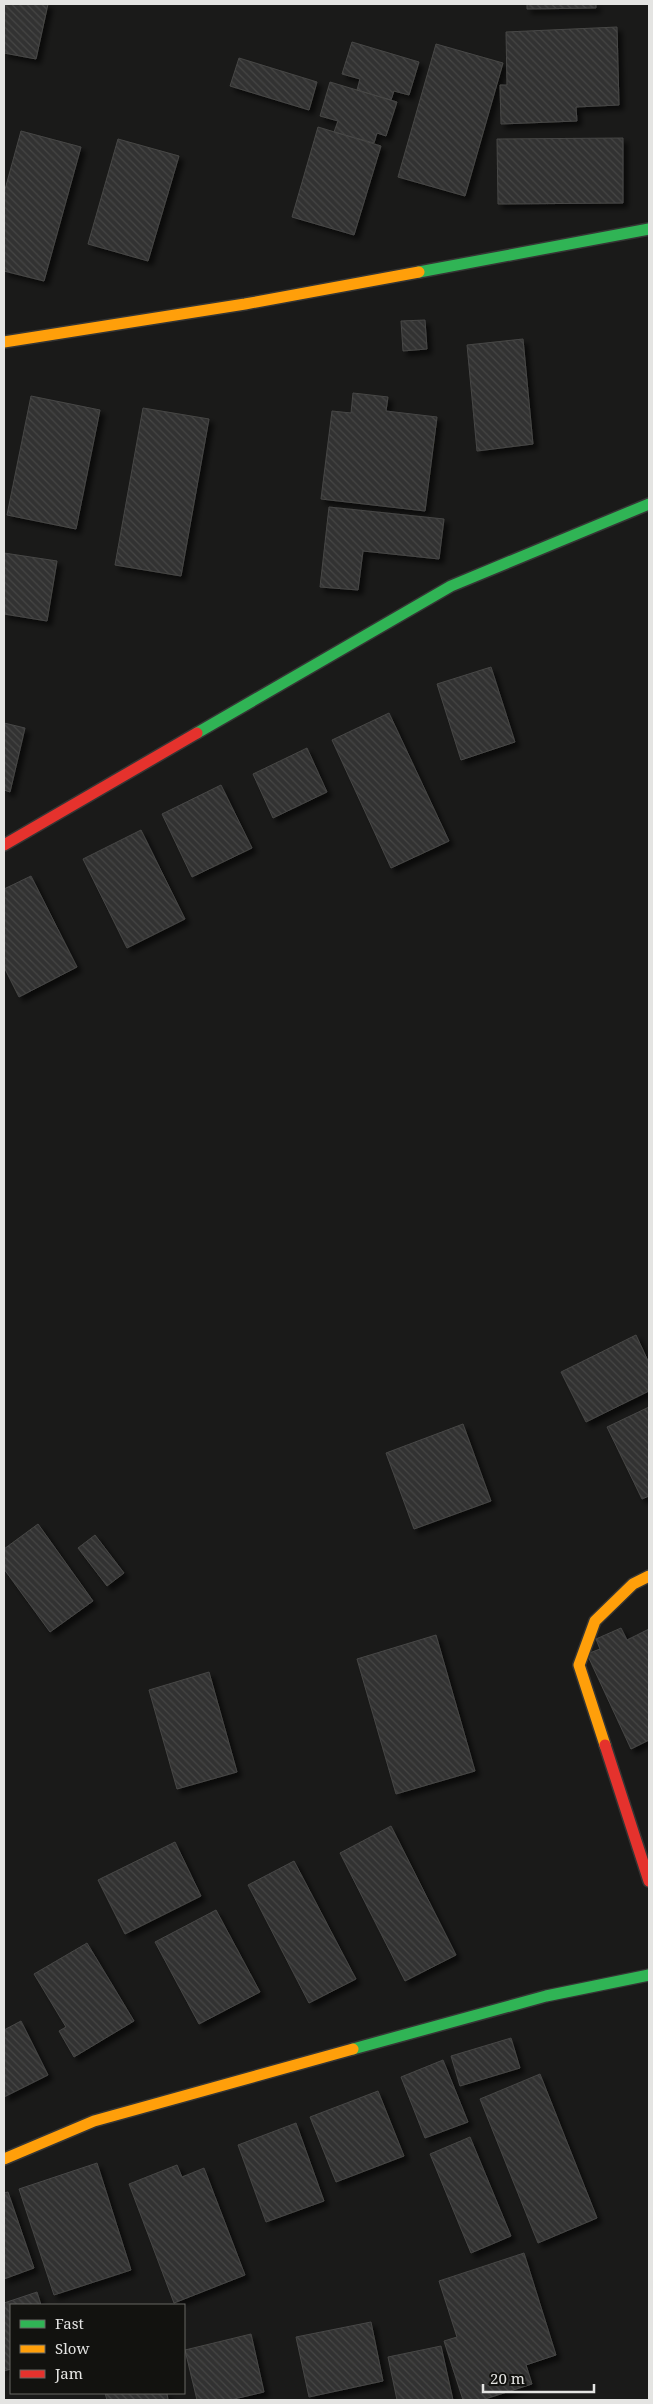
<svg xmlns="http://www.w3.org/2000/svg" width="653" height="2404" font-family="'Noto Serif',serif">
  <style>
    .building { fill: url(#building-back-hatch); stroke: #474746; filter: url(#shadow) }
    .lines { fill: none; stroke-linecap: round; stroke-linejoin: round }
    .fast-casing { stroke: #353534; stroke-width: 14 }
    .slow-casing { stroke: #353534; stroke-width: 14 }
    .jam-casing { stroke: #353534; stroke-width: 14 }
    .fast { stroke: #30b455; stroke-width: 11 }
    .slow { stroke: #ff9f0a; stroke-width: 11 }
    .jam { stroke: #e5322d; stroke-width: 11 }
  </style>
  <defs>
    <pattern id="building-back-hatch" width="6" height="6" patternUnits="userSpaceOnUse" patternTransform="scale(1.25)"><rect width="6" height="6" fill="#323231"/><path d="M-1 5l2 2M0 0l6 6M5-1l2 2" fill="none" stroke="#464645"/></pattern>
    <filter id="shadow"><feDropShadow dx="4.5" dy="4.5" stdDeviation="2.5" flood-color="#0009"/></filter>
  </defs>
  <rect width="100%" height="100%" fill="#1a1a19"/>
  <path class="building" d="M4,4H48L36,59L4,53Z
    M527,4H596V8L527,9Z
    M617,27L619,105L576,107L577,121L501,124L500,85H507L506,32Z
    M352,42L419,62L409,95L394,91L391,100L357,90L360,79L342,74Z
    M436,44L503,63L465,196L398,177Z
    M239,58L317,82L309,110L230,86Z
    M330,82L397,102L386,136L377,133L374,143L334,132L338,121L320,116Z
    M318,127L381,146L354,235L292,217Z
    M21,131L81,147L44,281L4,271V193Z
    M623,138V203L498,204L497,139Z
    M118,139L179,156L148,261L88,244Z
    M425,320L427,349L403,351L401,321Z
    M523,339L533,444L477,451L467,345Z
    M353,393L388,397L386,411L437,417L425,511L321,499L332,411L351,413Z
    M31,396L100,410L76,529L7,515Z
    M143,408L209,419L181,576L115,565Z
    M329,507L444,519L439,559L363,551L358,590L320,587Z
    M4,553L57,561L47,621L4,614Z
    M491,667L515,742L461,760L437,684Z
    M389,713L449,841L391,868L332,740Z
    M4,723L25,728L10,792L4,790Z
    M307,748L327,792L273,818L253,774Z
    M221,785L252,848L192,877L162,814Z
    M141,830L185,919L127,948L83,859Z
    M31,876L77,967L19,997L4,967V889Z
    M636,1335L649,1363V1391L586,1422L561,1372Z
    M649,1407V1496L642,1499L607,1427Z
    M463,1424L491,1501L414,1529L386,1453Z
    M38,1524L93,1601L50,1632L4,1569V1549Z
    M95,1535L124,1573L107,1586L78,1548Z
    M621,1628L627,1640L649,1629V1740L631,1749L587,1654L600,1649L596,1639Z
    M436,1635L475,1771L396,1794L357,1659Z
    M209,1672L237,1772L177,1789L149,1690Z
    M391,1826L456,1955L405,1981L340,1853Z
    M175,1842L201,1896L125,1934L98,1880Z
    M294,1861L356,1979L309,2003L248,1885Z
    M216,1910L260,1992L199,2024L155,1942Z
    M87,1943L134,2021L74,2057L59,2031L66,2027L34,1974Z
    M21,2021L48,2075L4,2097V2030Z
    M511,2038L520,2068L460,2086L451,2056Z
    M443,2060L468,2122L425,2138L401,2077Z
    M540,2074L597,2218L538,2243L480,2099Z
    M378,2091L404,2156L336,2182L310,2117Z
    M296,2123L324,2201L266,2222L238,2145Z
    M470,2137L511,2236L471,2253L430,2154Z
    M97,2163L131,2270L54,2295L19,2189Z
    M177,2165L182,2177L204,2168L245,2275L174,2303L129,2184Z
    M8,2192L34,2268L4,2279V2193Z
    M524,2253L556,2355L526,2365L532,2384L482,2400H463L444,2341L457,2337L439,2281Z
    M37,2292L41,2305H11V2369L4,2371V2303Z
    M371,2322L383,2381L309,2397L296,2337Z
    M251,2334L264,2392L230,2400H197L185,2350Z
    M441,2346L453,2400H397L388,2357Z
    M105,2393H167L168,2400H107Z"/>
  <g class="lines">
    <defs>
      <path id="fast" d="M419,272L649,229
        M197,733L451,586L649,504
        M353,2049L546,1996L649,1975"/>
      <path id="slow" d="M4,342L245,304L419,272
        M605,1745L579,1665L595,1621L633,1584L649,1576
        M4,2159L94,2121L353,2049"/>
      <path id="jam" d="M4,845L197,733
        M605,1745L649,1881"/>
    </defs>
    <use href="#fast" class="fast-casing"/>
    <use href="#slow" class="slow-casing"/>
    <use href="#jam" class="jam-casing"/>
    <use href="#fast" class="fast"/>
    <use href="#slow" class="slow"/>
    <use href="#jam" class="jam"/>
  </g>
  <rect width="653" height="2404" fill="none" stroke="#e4e4e2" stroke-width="10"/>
  <rect x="10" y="2304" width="175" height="90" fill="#12120f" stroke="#666663"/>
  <rect x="20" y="2320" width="25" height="8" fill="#30b455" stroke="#666663"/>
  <text x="55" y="2329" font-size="15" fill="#e4e4e2">Fast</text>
  <rect x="20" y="2345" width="25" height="8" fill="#ff9f0a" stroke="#666663"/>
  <text x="55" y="2354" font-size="15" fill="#e4e4e2">Slow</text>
  <rect x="20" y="2370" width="25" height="8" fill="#e5322d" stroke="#666663"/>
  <text x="55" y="2379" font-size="15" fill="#e4e4e2">Jam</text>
  <path d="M483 2384v8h111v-8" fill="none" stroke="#e4e4e2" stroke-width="2.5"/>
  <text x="490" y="2384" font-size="15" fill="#e4e4e2" stroke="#12120f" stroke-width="4" paint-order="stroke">20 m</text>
</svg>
